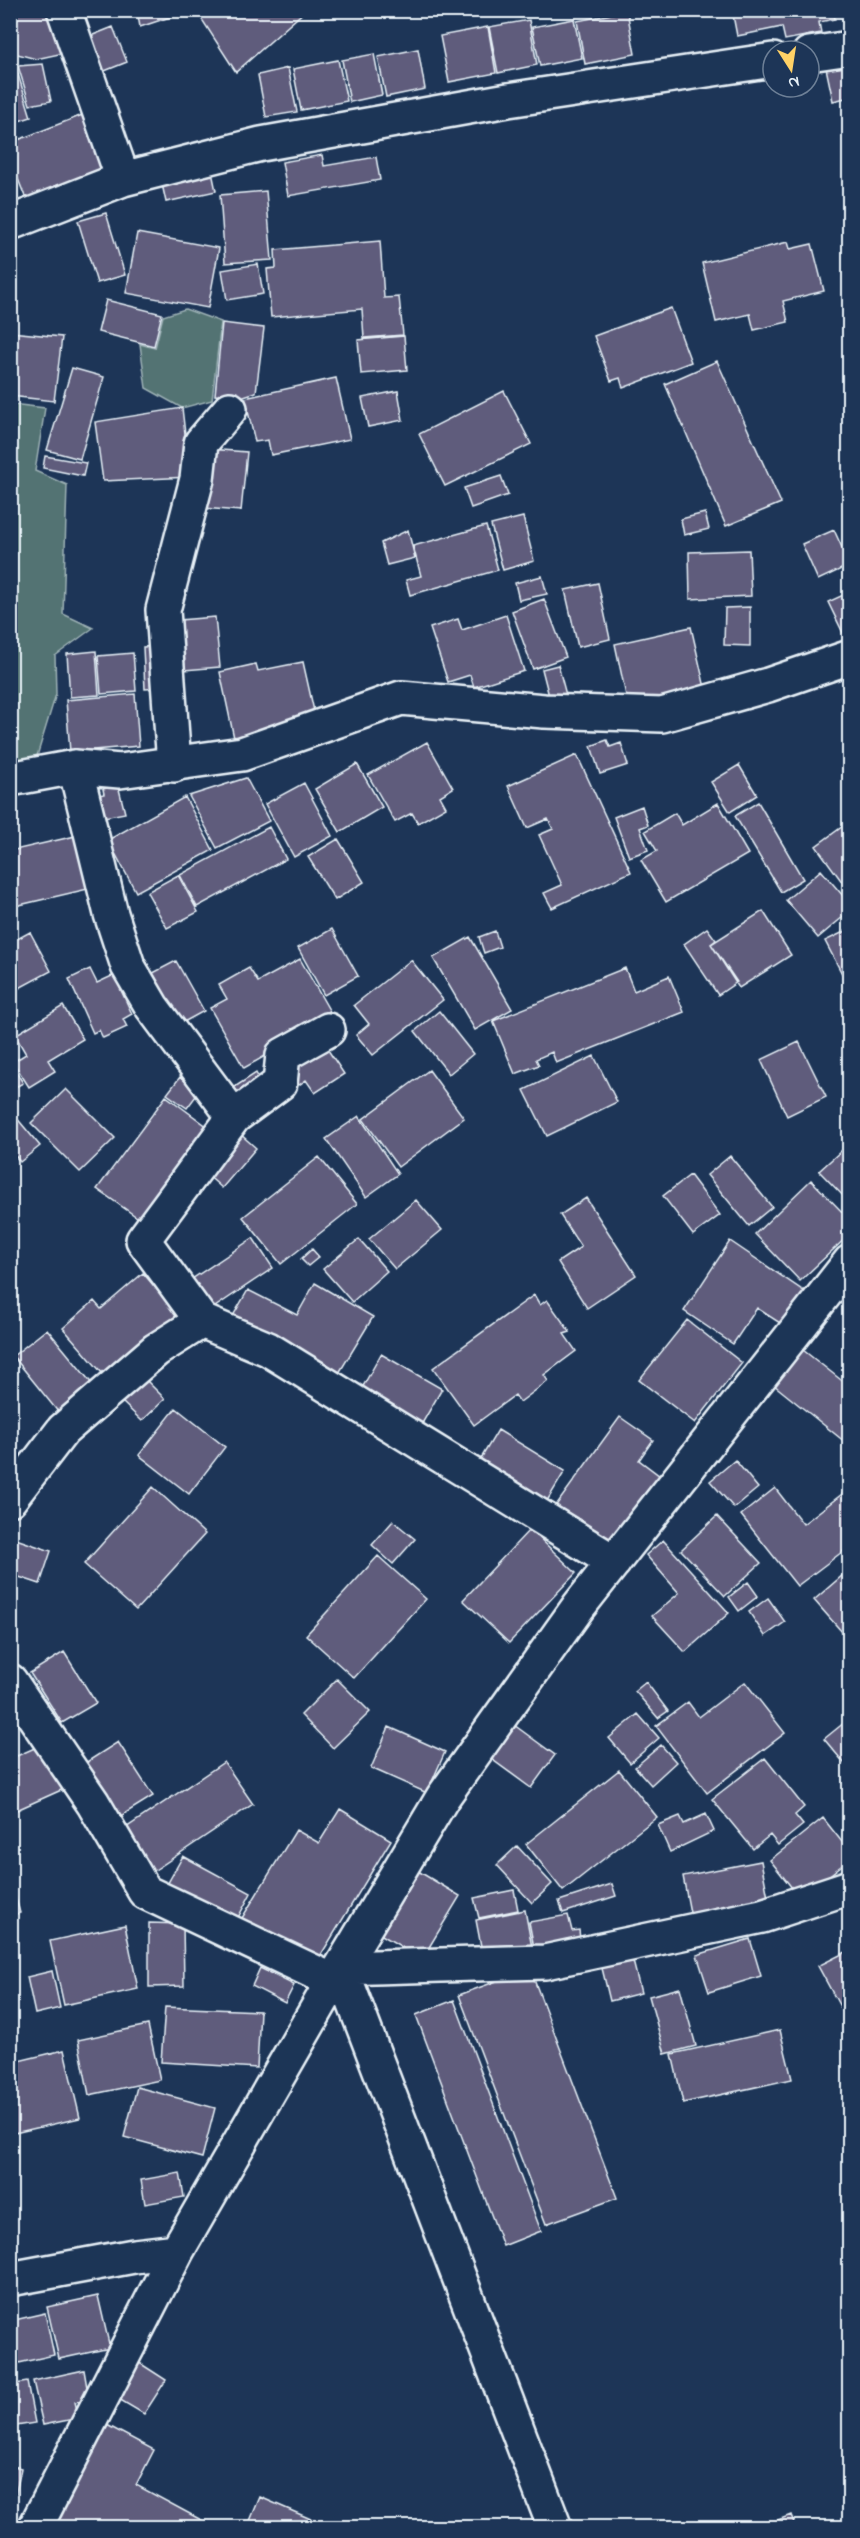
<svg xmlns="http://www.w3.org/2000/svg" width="860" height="2538" font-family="'Indie Flower',sans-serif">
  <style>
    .green { fill: #537373; stroke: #9eb2b6; stroke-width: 1.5 }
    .building { fill: #5e5c7c; stroke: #e8f1f8; stroke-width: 1.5 }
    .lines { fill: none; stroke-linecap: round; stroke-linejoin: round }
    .minor-casing { stroke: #e8f1f8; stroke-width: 38 }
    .minor { stroke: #1d3557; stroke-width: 33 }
  </style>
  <rect width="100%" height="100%" fill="#1d3557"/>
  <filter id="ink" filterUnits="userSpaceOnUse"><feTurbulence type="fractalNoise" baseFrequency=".0167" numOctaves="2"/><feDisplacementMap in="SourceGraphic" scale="12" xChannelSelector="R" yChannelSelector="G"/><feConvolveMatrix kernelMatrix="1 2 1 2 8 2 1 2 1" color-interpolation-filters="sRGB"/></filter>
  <g filter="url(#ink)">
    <path class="green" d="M185,309L221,322L212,400L182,408L146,388L140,344L155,348L163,316Z
      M11,404L45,408L35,471L67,485L63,614L93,628L55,656L56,694L37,756L11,762Z"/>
    <path class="building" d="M10,10H56L64,53L36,59L10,52Z
      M137,10H181L182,13L140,27Z
      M210,10H306L236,72L201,18Z
      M690,10H712L691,15Z
      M732,10H833L835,19L819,22L821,33L785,40L782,27L737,36Z
      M627,11L635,54L585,64L577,21Z
      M574,19L582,58L540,66L532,27Z
      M529,20L537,65L498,73L489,27Z
      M113,27L127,62L97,74L83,39Z
      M488,27L496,73L449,82L440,36Z
      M418,49L425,89L386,97L378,57Z
      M374,54L382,95L350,102L342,60Z
      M13,58L31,117L10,124V59Z
      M338,60L347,101L301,110L293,69Z
      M847,63L850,97L833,101L826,68Z
      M43,64L51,101L30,105L18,66Z
      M288,68L297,112L266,117L258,75Z
      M85,114L108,173L28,204L10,159V143Z
      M322,155L324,166L376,157L380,180L288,196L282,162Z
      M212,172L216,191L166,202L162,184Z
      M266,191L272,260L225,263L220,195Z
      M106,213L125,275L97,283L78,221Z
      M137,233L219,248L208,308L126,293Z
      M380,241L384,298L399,297L403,335L364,338L362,309L271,317L267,269L276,268L275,250Z
      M788,242L790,249L812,244L824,291L783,301L788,322L754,330L750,314L716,322L702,263Z
      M258,264L263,294L227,300L222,270Z
      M106,300L162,314L154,346L98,332Z
      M671,308L691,362L623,388L620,378L611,381L594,336Z
      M222,323L264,328L256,392L238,398L215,395Z
      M10,332L62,337L54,401L10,396Z
      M404,336L407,370L361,374L358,340Z
      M717,361L781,503L726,526L665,384Z
      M72,368L104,377L80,459L47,450Z
      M336,378L350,439L271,455L268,440L255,442L245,398Z
      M398,391L403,420L368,427L362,398Z
      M504,391L531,444L445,486L419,434Z
      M182,408L190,477L103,481L95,422Z
      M208,449L247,452L241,511L202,508Z
      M45,456L86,463L83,476L43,468Z
      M501,476L508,495L471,508L464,488Z
      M705,513L709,529L684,535L681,519Z
      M523,517L534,561L503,570L491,525Z
      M486,526L498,570L410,595L406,580L421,576L413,546Z
      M408,530L415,558L387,565L381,543Z
      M834,530L850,565L818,580L802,544Z
      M749,550L751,596L690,599L689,552Z
      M542,576L547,594L519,600L515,583Z
      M598,583L610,639L578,647L565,590Z
      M850,592V640L847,641L828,602Z
      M544,599L566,657L533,669L512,611Z
      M750,607V646L724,645L725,608Z
      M506,615L524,671L474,687L470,675L448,682L430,628L458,619L462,630Z
      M215,617L220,667L184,670L179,620Z
      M691,627L705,688L628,705L615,644Z
      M160,646L162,688L145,689L143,647Z
      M96,651L99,695L70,697L67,654Z
      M133,653L136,691L101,694L98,656Z
      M303,662L316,720L234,738L220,672L256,664L258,671Z
      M558,665L566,695L550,700L542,669Z
      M135,694L139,746L70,752L66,700Z
      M607,740L610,747L621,743L628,765L600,774L591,746Z
      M427,742L453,788L440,796L446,807L418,823L412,813L395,822L368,775Z
      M577,755L631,872L552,908L544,893L562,885L539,835L553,829L548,819L527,828L508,786Z
      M357,764L382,807L340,832L315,789Z
      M739,765L757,795L730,812L711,782Z
      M246,778L269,821L217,848L189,796Z
      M304,783L332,836L294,857L265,804Z
      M118,785L125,813L99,818L94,796L104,794L103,789Z
      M185,797L213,850L136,892L108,840Z
      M758,802L803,879L781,892L735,816Z
      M718,803L748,854L666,902L641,860L657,851L645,831L675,813L682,825Z
      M642,806L648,825L640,828L648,850L629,857L614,817Z
      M850,821V889L848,890L816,846Z
      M269,827L286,859L197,907L180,875Z
      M80,835L92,888L15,906L10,885V851Z
      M338,839L364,882L335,900L308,857Z
      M821,870L850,904V911L818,938L786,900Z
      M178,875L198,912L167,928L147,892Z
      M763,911L791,955L739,988L711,944Z
      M707,928L716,940L711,944L737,982L718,995L684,944Z
      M332,929L358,976L324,995L298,948Z
      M850,929V982L847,983L825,941Z
      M495,931L500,947L484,953L479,937Z
      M30,932L51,971L10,993V943Z
      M470,937L512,1009L475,1030L433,958Z
      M300,959L333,1017L244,1068L210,1008L227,999L219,985L249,968L258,982Z
      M411,960L443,1000L373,1055L356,1035L369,1024L354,1005Z
      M176,961L204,1011L182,1023L155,991L161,988L153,973Z
      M625,968L634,991L669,976L684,1012L556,1063L552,1052L536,1059L539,1065L515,1074L493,1021Z
      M90,969L97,983L114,975L132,1014L123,1019L127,1027L103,1038L99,1030L93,1033L69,979Z
      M63,1006L83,1039L48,1060L55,1071L29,1087L13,1062L26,1054L15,1035Z
      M439,1011L473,1054L449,1074L415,1031Z
      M799,1042L826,1097L787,1116L761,1060Z
      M324,1044L344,1074L315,1093L306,1080L299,1085L287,1067Z
      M594,1056L617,1102L547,1136L524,1090Z
      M10,1062L23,1083L10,1090Z
      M429,1070L464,1118L398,1167L363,1119Z
      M256,1073L264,1087L239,1103L230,1090Z
      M180,1077L199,1092L187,1108L167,1094Z
      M66,1089L115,1138L80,1172L31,1123Z
      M166,1096L212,1130L144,1222L97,1189Z
      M10,1110L40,1146L20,1162L10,1149Z
      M359,1116L398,1174L366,1197L326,1139Z
      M239,1133L256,1148L222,1188L205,1173Z
      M850,1143V1203L819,1171Z
      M730,1156L772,1207L749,1226L707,1175Z
      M319,1157L357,1204L281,1264L243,1217Z
      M690,1175L720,1215L693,1235L663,1196Z
      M811,1180L850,1220V1234L800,1281L755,1234Z
      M586,1198L636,1275L587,1308L558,1262L581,1247L560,1215Z
      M416,1200L442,1230L395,1269L369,1239Z
      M253,1238L273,1268L206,1313L186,1283Z
      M359,1239L387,1271L352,1302L323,1269Z
      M730,1241L805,1292L783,1325L757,1308L733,1344L684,1311Z
      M312,1249L319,1257L308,1266L301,1259Z
      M143,1273L182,1319L109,1381L63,1328L94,1301L101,1309Z
      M315,1283L373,1317L336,1378L229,1323L248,1290L297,1315Z
      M534,1295L540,1305L547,1300L570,1332L564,1334L576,1351L544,1375L548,1381L520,1402L515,1395L474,1425L433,1368Z
      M687,1320L742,1363L695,1423L639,1380Z
      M47,1329L93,1385L59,1413L13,1356Z
      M803,1350L850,1387V1446L774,1385Z
      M381,1354L442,1389L416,1434L356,1399Z
      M144,1378L165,1399L142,1421L121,1401Z
      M176,1408L225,1447L189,1494L139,1455Z
      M620,1417L653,1440L639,1460L660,1476L604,1554L549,1515Z
      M498,1430L565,1471L544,1506L477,1465Z
      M735,1460L758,1488L734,1508L710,1481Z
      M153,1487L205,1534L136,1610L84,1564Z
      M775,1488L803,1524L850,1488V1546L797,1586L741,1515Z
      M717,1516L761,1563L725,1596L681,1550Z
      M393,1521L415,1539L393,1564L372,1545Z
      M530,1529L576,1573L509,1643L463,1600Z
      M10,1537L51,1551L40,1584L10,1574Z
      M663,1540L729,1613L685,1652L652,1616L679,1593L646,1555Z
      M378,1556L426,1599L354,1678L306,1635Z
      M850,1569V1641L814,1600Z
      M748,1582L758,1596L739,1611L729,1597Z
      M768,1598L785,1622L765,1636L749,1612Z
      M64,1652L96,1703L62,1723L30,1673Z
      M337,1679L370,1712L333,1748L301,1715Z
      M646,1682L668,1711L658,1718L635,1691Z
      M745,1682L785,1733L707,1793L656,1726L688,1702L699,1717Z
      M638,1714L659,1738L630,1763L609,1738Z
      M850,1718V1770L824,1739Z
      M514,1725L555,1755L531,1788L490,1758Z
      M389,1727L445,1752L427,1793L371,1768Z
      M48,1742L68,1787L10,1813V1759Z
      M118,1742L153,1796L116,1819L82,1765Z
      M661,1745L676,1762L651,1785L635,1767Z
      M765,1758L804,1807L795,1815L803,1825L778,1845L770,1835L753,1849L712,1799Z
      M224,1762L253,1804L149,1874L120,1832Z
      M619,1770L657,1817L563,1891L526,1844Z
      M340,1809L391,1840L316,1963L242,1918L296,1830L319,1843Z
      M706,1814L714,1831L670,1852L658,1825L680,1816L684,1824Z
      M823,1818L850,1852V1859L800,1898L770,1860Z
      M517,1846L552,1884L532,1903L497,1865Z
      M183,1856L251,1893L233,1927L164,1890Z
      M761,1861L769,1903L691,1918L683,1876Z
      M418,1871L460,1896L422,1959L380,1934Z
      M10,1877L20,1913L10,1916Z
      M612,1884L616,1896L563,1913L559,1901Z
      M514,1890L518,1910L479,1918L474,1898Z
      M525,1910L533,1953L484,1962L476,1920Z
      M568,1915L572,1931L579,1930L580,1939L536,1958L529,1922Z
      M149,1923L183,1924L184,1986L149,1987Z
      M125,1925L138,1989L64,2005L50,1941Z
      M750,1939L761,1976L709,1992L697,1955Z
      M850,1950V2025L818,1966Z
      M632,1957L641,1993L610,2001L601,1964Z
      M260,1968L294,1985L285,2003L252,1986Z
      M530,1969L617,2198L546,2224L459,1995Z
      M52,1971L60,2008L35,2014L27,1977Z
      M680,1988L696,2046L665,2054L649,1996Z
      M454,2000L541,2231L503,2246L416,2015Z
      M165,2007L260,2011L257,2068L161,2062Z
      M148,2025L160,2080L89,2095L78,2040Z
      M780,2030L792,2079L683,2103L672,2054Z
      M64,2050L80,2118L10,2134V2063Z
      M137,2087L215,2108L202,2158L124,2137Z
      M180,2173L184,2197L145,2204L141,2180Z
      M98,2296L110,2348L59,2359L47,2307Z
      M45,2313L54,2355L10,2365V2321Z
      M138,2362L166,2380L144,2414L117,2398Z
      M84,2370L89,2399L75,2402L79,2418L43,2425L33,2381Z
      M27,2382L35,2423L10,2427V2385Z
      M105,2424L154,2450L136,2485L216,2528H56L51,2525Z
      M10,2465L21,2468L14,2503L10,2502Z
      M260,2497L313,2520L310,2528H247Z
      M791,2515L796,2528H760V2527Z"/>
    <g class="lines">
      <defs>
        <path id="minor" d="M64,10L123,179
          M809,54L850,48
          M10,223L123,179L261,144L508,100L773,60
          M174,765L163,610L197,479L201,443L230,409
          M75,767L111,914L128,966L152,1007L234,1117
          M10,779L75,767L120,771L242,754L401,698L544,711L662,715L768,685L850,657
          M202,1321L143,1240L234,1117L280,1083L283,1055L328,1030
          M10,1499L63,1430L156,1350L202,1321L268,1349L614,1562
          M10,1681L93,1803L145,1892L333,1981
          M10,2279L134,2256L177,2251L333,1981L443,1797L579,1606L850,1262
          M35,2528L177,2251
          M555,2528L341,1968L545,1962L762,1916L850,1887"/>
      </defs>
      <use href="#minor" class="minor-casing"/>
      <use href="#minor" class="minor"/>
    </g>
  </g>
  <rect width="860" height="2538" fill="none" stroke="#1d3557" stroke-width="36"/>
  <rect x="18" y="18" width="824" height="2502" fill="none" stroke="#e8f1f8" stroke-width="2" filter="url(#ink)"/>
  <g transform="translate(791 69) rotate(168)"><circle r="28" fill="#1d3557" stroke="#6e8097" stroke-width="1.5"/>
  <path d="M0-4.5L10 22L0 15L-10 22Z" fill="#ffd166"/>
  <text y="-9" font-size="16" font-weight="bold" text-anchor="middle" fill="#e8f1f8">N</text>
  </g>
</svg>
